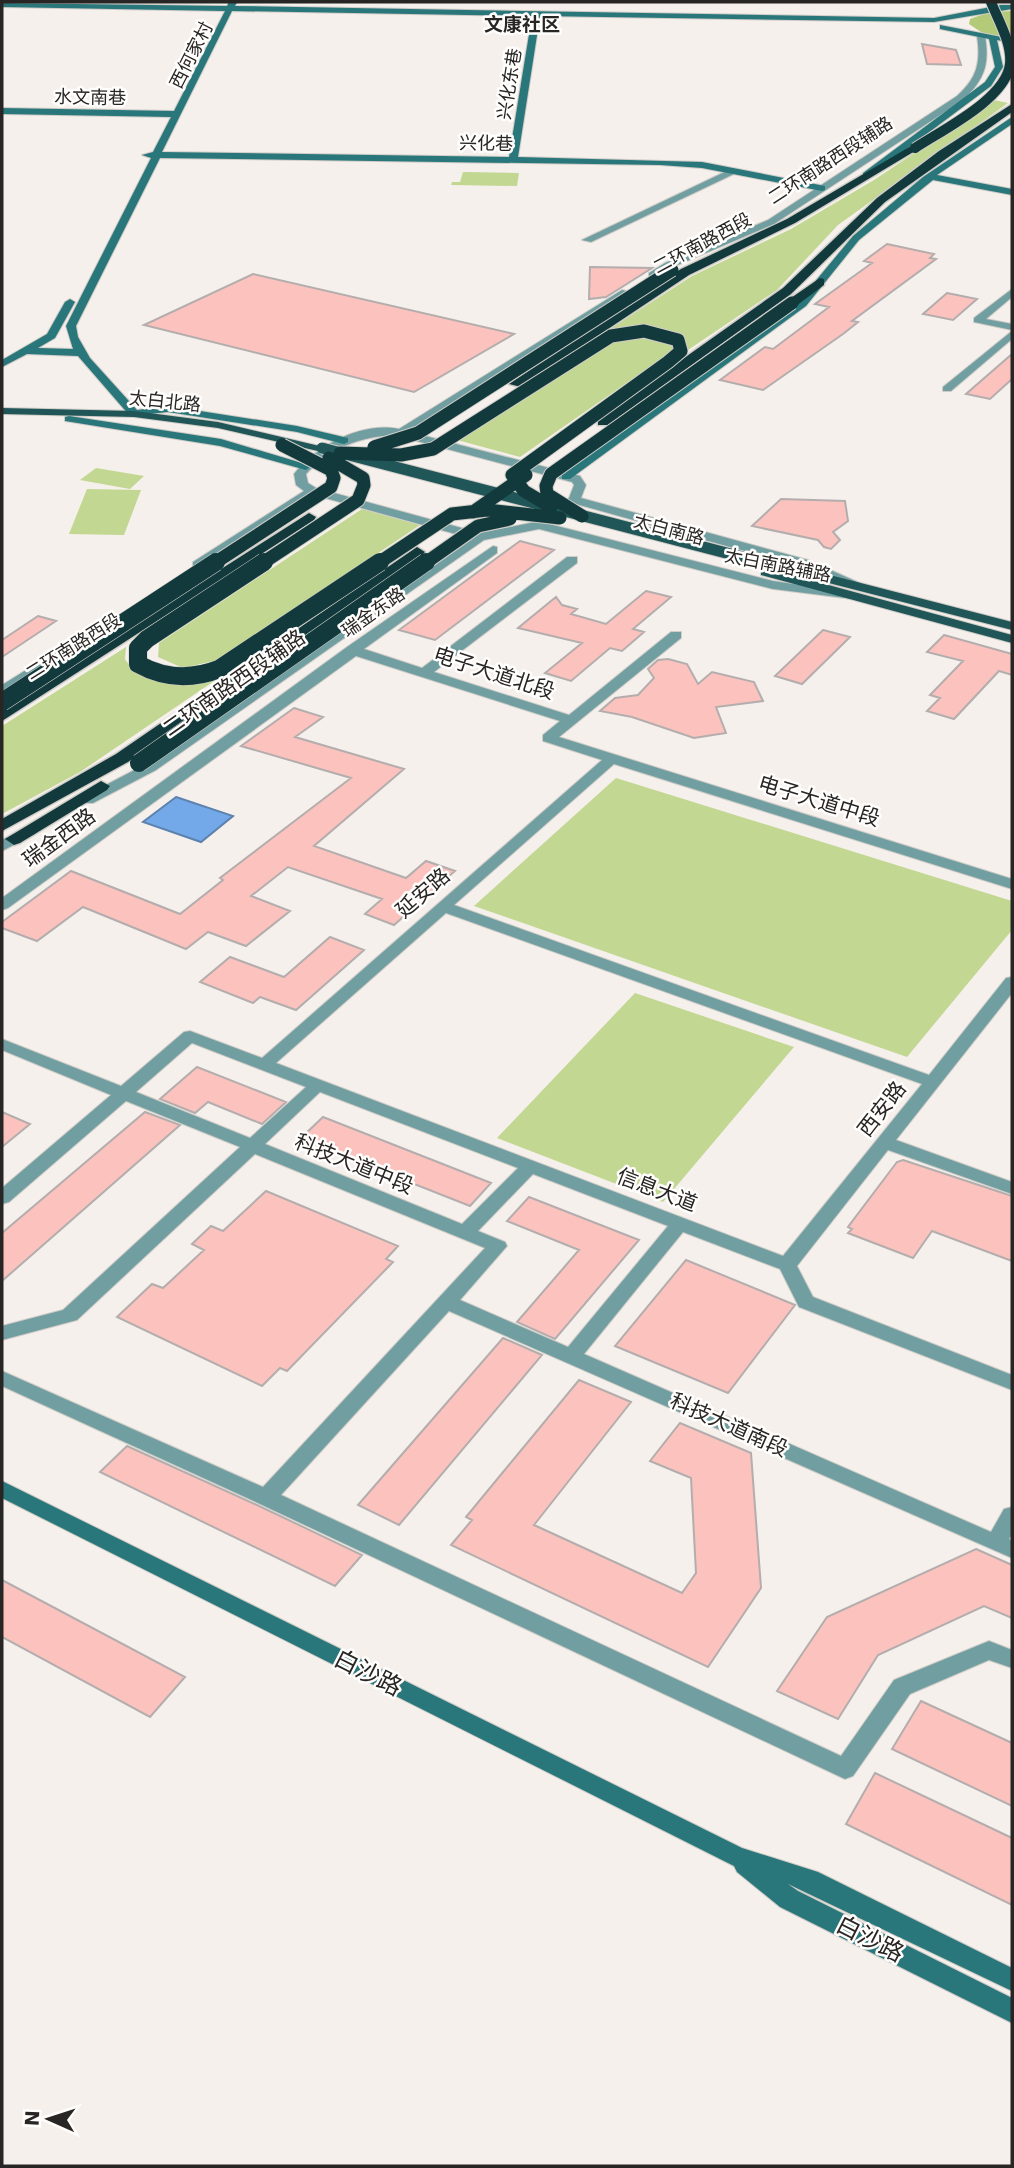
<svg xmlns="http://www.w3.org/2000/svg" width="1014" height="2168" font-family="'DejaVu Sans','Noto Sans SC',sans-serif">
  <style>
    .green { fill: #c2d791 }
    .forest { fill: #b3ca78 }
    .water { fill: #74a9e9; stroke: #5d82ae; stroke-width: 2 }
    .building { fill: #fcc3be; stroke: #b4adad; stroke-width: 2 }
    .lines { fill: none; stroke-linecap: round; stroke-linejoin: round }
    .street-casing { stroke: #d0ccc7; stroke-width: 2 }
    .secondary-casing { stroke: #d0ccc7; stroke-width: 2 }
    .primary-casing { stroke: #d0ccc7; stroke-width: 2 }
    .highway-casing { stroke: #d0ccc7; stroke-width: 3 }
    .street { fill: #719fa1; fill-rule: evenodd }
    .secondary { fill: #29777b; fill-rule: evenodd }
    .primary { fill: #205658; fill-rule: evenodd }
    .highway { fill: #123a3c; fill-rule: evenodd }
    .primary-bridge-far1-casing { stroke: #d0ccc7; stroke-width: 13; stroke-linecap: butt }
    .primary-bridge-casing { stroke: #d0ccc7; stroke-width: 17; stroke-linecap: butt }
    .highway-bridge-far2-casing { stroke: #d0ccc7; stroke-width: 12; stroke-linecap: butt }
    .highway-bridge-far1-casing { stroke: #d0ccc7; stroke-width: 15; stroke-linecap: butt }
    .highway-bridge-casing { stroke: #d0ccc7; stroke-width: 19; stroke-linecap: butt }
    .primary-bridge-far1 { stroke: #205658; stroke-width: 11 }
    .primary-bridge { stroke: #205658; stroke-width: 15 }
    .highway-bridge-far2 { stroke: #123a3c; stroke-width: 10 }
    .highway-bridge-far1 { stroke: #123a3c; stroke-width: 13 }
    .highway-bridge { stroke: #123a3c; stroke-width: 18 }
    .labels { text-anchor: middle; dominant-baseline: central; stroke-width: 5; stroke-linejoin: round; paint-order: stroke }
    .far-street-label { font-size: 18px; fill: #272624; stroke: #fffefd }
    .far-neighbourhood-label { font-size: 19px; font-weight: bold; fill: #272624; stroke: #fffefd }
    .street-label { font-size: 21px; fill: #272624; stroke: #fffefd }
    .near-street-label { font-size: 24px; fill: #272624; stroke: #fffefd }
  </style>
  <rect width="100%" height="100%" fill="#f5f0eb"/>
  <path class="green" d="M994,100L1008,103L838,225L777,290L688,350L684,338L607,331L692,276L791,229L874,180Z
    M463,172L519,173L517,186L451,185L452,182H460Z
    M643,333L675,346L671,352L520,457L457,440L617,337Z
    M96,468L144,476L130,489L80,480Z
    M87,489L141,490L124,535L69,534Z
    M362,509L420,525L218,660L183,668L158,657L159,643Z
    M126,647L125,659C144,691 192,677 223,675L80,772L2,814V726Z
    M616,778L1012,901V930L907,1057L474,906Z
    M635,993L794,1047L663,1202L497,1138Z"/>
  <path class="forest" d="M1012,11V39L984,34L969,24L970,19L989,12Z"/>
  <path class="water" d="M176,797L233,816L201,842L143,822Z"/>
  <path class="building" d="M922,44L956,50L961,65L927,64Z
    M887,244L934,254L930,258L936,259L852,321L858,322L843,334L763,390L720,380L765,347L773,349L829,307L815,304L872,263L864,261Z
    M590,267L652,268L606,297L589,299Z
    M253,274L514,334L414,392L144,325Z
    M947,293L977,299L953,320L923,314Z
    M1012,354V379L990,399L966,394Z
    M781,499L845,501L848,521L833,532L840,540L831,549L824,547L818,540L752,526Z
    M520,541L554,550L435,640L399,630Z
    M646,591L671,597L633,629L644,632L622,651L610,648L571,681L545,673L582,643L518,628L556,597L562,605L577,609L571,614L606,624Z
    M38,616L56,621L2,657V640Z
    M823,630L850,637L802,684L775,676Z
    M944,635L1012,654V675L999,671L954,719L927,711L940,698L930,695L963,661L927,652Z
    M668,659L687,664L698,684L712,672L754,682L763,701L716,707L726,733L694,738L632,717L600,711L615,698L638,695L654,678L648,669L658,660Z
    M294,708L323,717L295,737L404,769L314,846L406,878L426,861L455,871L394,925L365,914L382,899L288,867L251,896L290,911L246,946L208,932L186,949L83,907L37,941L2,928V922L71,871L180,914L223,880L220,878L351,778L241,746Z
    M330,937L364,950L296,1010L260,997L253,1003L200,982L230,957L284,977Z
    M197,1067L286,1102L262,1124L208,1102L195,1113L160,1099Z
    M2,1112L30,1124L2,1147Z
    M145,1112L180,1125L2,1281V1233Z
    M323,1117L491,1183L470,1206L300,1139Z
    M903,1160L1012,1196V1261L932,1231L913,1258L848,1233L852,1229L848,1227L897,1162Z
    M266,1191L398,1246L386,1259L393,1262L287,1371L280,1368L262,1386L117,1317L152,1284L163,1288L204,1250L192,1244L211,1226L223,1231Z
    M529,1197L639,1240L555,1339L517,1322L579,1250L507,1221Z
    M686,1260L795,1305L728,1393L615,1346Z
    M503,1338L542,1355L399,1525L358,1505Z
    M579,1380L631,1402L534,1525L682,1593L696,1573L691,1478L650,1461L680,1423L751,1453L761,1588L708,1667L451,1545L472,1520L466,1517Z
    M127,1446L257,1505L362,1555L335,1586L100,1472Z
    M976,1549L1012,1565V1618L984,1606L878,1655L838,1719L777,1691L827,1617Z
    M2,1580L185,1677L150,1717L2,1637Z
    M921,1701L1012,1743V1806L892,1749Z
    M875,1773L1012,1838V1905L846,1824Z"/>
  <g class="lines">
    <defs>
      <path id="street" d="M981,34L985,36C990,65 984,80 963,100L774,224L673,267L657,277H649V273L665,263L768,220L957,96C977,78 981,63 977,36Z
        M733,168L738,171L736,173L591,242L582,240Z
        M1012,289V297L986,319L1012,324V330L974,322V318Z
        M622,290L631,292L410,432L580,476L586,485L581,498L808,560L864,585L862,588H852L798,566L576,504L549,524L773,581L848,592L853,593V599L773,589L539,529L484,540L156,770L93,803H83L81,800L83,797L146,764L470,538L314,495L203,568H193V562L304,491L296,485L294,474C316,446 362,421 399,429ZM394,435L572,482L574,485L569,498L535,522L480,533L316,488L308,483L306,474C330,448 359,437 394,435Z
        M1012,331V339L951,391H943V387Z
        M493,546L497,547V553L364,649L422,668L567,557H577V563L434,672L569,715L671,632H681V638L559,737L1012,879V889L614,764L454,905L929,1075L1006,978L1012,977V993L896,1140L1012,1182V1194L888,1150L797,1266L813,1297L1012,1375V1390L799,1307L780,1269L683,1232L584,1354L991,1532L1004,1509L1012,1507V1534L1009,1539L1012,1541V1558L449,1311L281,1495L841,1756L894,1680L989,1641L1012,1650V1668L989,1660L910,1694L853,1776L845,1779L258,1503L2,1386V1371L263,1487L485,1248L255,1154L77,1320L2,1340V1326L63,1310L240,1147L126,1101L9,1202L2,1204V1188L111,1095L2,1050V1039L121,1086L184,1032L190,1031L262,1058L602,760L543,741V735L560,721L356,656L8,908L2,910V898L347,647ZM446,913L922,1084L783,1256L276,1063ZM192,1043L306,1087L250,1138L136,1092ZM320,1092L518,1168L462,1224L265,1144ZM533,1174L668,1226L568,1347L460,1300L507,1246L505,1242L478,1231Z
        M92,629L99,633L97,636L2,695V685Z
        M30,826L38,831L35,834L2,851V840Z"/>
      <path id="secondary" d="M229,2H237L235,6L934,18L1001,5H1012V9L934,22L540,16L518,157L702,162L825,186V190L822,191L702,168L660,165L160,158L76,326L78,337L90,358L137,410L168,406L297,426L348,438V442L344,444L297,432L168,412L130,416L78,356L27,354L2,367V360L47,334L65,302L70,299L75,302L55,338L38,348L73,349L66,326L151,158L142,155L153,152L171,117L2,114V108L174,111L225,11L2,7V3L227,6ZM232,11L532,16L509,157L162,152Z
        M940,25L1012,39V43L997,40L1003,67L991,86L869,177H863V173L985,82L995,67L989,39L940,29Z
        M1012,117V124L937,175L1012,189V195L933,180L859,240L806,306L570,479H562V473L798,302L853,236L923,177Z
        M69,416L221,439L312,466L306,470L220,446L65,421V417Z
        M2,1481L742,1848L818,1872L1012,1968V1991L788,1884L798,1891L1012,1998V2023L780,1907L737,1872L734,1866L2,1498Z"/>
      <path id="primary" d="M2,408L134,411L218,422L328,448L322,452L218,428L134,417L2,414Z
        M766,568L1012,635V643L761,575V569Z
        M826,574L1012,622V630L821,581V575Z"/>
      <path id="highway" d="M1012,104V112L885,202L791,294L608,425H598V419L783,288L877,198L939,151Z
        M911,146L920,148L795,223L689,275L521,387L509,384L681,269L787,219Z
        M820,278L824,279V285L796,306H788V300Z
        M309,513L316,517L314,520L2,721V709Z
        M417,547L425,552L422,555L128,762L2,831V819L116,754Z
        M101,781L110,786L107,790L20,843L14,845L5,839Z"/>
    </defs>
    <use href="#street" class="street-casing"/>
    <use href="#secondary" class="secondary-casing"/>
    <use href="#primary" class="primary-casing"/>
    <use href="#highway" class="highway-casing"/>
    <use href="#street" class="street"/>
    <use href="#secondary" class="secondary"/>
    <use href="#primary" class="primary"/>
    <use href="#highway" class="highway"/>
    <defs>
      <path id="primary-bridge-far1" d="M322,448L769,564"/>
      <path id="primary-bridge" d="M762,562L781,567"/>
      <path id="highway-bridge-far2" d="M915,148C942,130 1006,99 1010,64C1012,43 998,20 991,2"/>
      <path id="highway-bridge-far1" d="M374,447L418,433L672,270
        M340,453L401,455L433,449L611,336L644,331L678,340L681,351L668,362L512,475L524,491L551,507
        M473,512L526,475
        M582,516L547,494L546,486L551,474L792,303
        M213,564L331,487L334,478L331,470L282,445
        M261,564L358,500L364,485L363,478L329,458
        M377,564L452,514L487,510L560,518
        M424,564L478,526L510,519"/>
      <path id="highway-bridge" d="M264,562L147,639L138,648V664C165,679 191,680 219,669L380,562
        M2,702L216,562
        M139,763L426,562"/>
    </defs>
    <use href="#primary-bridge-far1" class="primary-bridge-far1-casing"/>
    <use href="#primary-bridge" class="primary-bridge-casing"/>
    <use href="#highway-bridge-far2" class="highway-bridge-far2-casing"/>
    <use href="#highway-bridge-far1" class="highway-bridge-far1-casing"/>
    <use href="#highway-bridge" class="highway-bridge-casing"/>
    <use href="#primary-bridge-far1" class="primary-bridge-far1"/>
    <use href="#primary-bridge" class="primary-bridge"/>
    <use href="#highway-bridge-far2" class="highway-bridge-far2"/>
    <use href="#highway-bridge-far1" class="highway-bridge-far1"/>
    <use href="#highway-bridge" class="highway-bridge"/>
  </g>
  <g class="labels">
    <g class="far-street-label">
      <text transform="translate(191 55) rotate(-63)">西何家村</text>
      <text transform="translate(509 84) rotate(-81)">兴化东巷</text>
      <text transform="translate(90 97) rotate(1)">水文南巷</text>
      <text transform="translate(486 143) rotate(1)">兴化巷</text>
      <text transform="translate(830 160) rotate(-33)">二环南路西段辅路</text>
      <text transform="translate(702 243) rotate(-28)">二环南路西段</text>
      <text transform="translate(165 401) rotate(6)">太白北路</text>
      <text transform="translate(669 529) rotate(15)">太白南路</text>
      <text transform="translate(778 565) rotate(11)">太白南路辅路</text>
      <text transform="translate(373 612) rotate(-35)">瑞金东路</text>
      <text transform="translate(73 646) rotate(-32)">二环南路西段</text>
    </g>
    <g class="far-neighbourhood-label">
      <text x="522" y="24">文康社区</text>
    </g>
    <g class="street-label">
      <text transform="translate(494 673) rotate(18)">电子大道北段</text>
      <text transform="translate(234 683) rotate(-35)">二环南路西段辅路</text>
      <text transform="translate(819 801) rotate(17)">电子大道中段</text>
      <text transform="translate(59 838) rotate(-36)">瑞金西路</text>
      <text transform="translate(423 893) rotate(-41)">延安路</text>
      <text transform="translate(882 1109) rotate(-52)">西安路</text>
      <text transform="translate(354 1164) rotate(22)">科技大道中段</text>
      <text transform="translate(657 1190) rotate(21)">信息大道</text>
      <text transform="translate(729 1425) rotate(24)">科技大道南段</text>
    </g>
    <g class="near-street-label">
      <text transform="translate(368 1673) rotate(27)">白沙路</text>
      <text transform="translate(870 1939) rotate(27)">白沙路</text>
    </g>
  </g>
  <rect width="1014" height="2168" fill="none" stroke="#272624" stroke-width="7"/>
  <g transform="translate(49 2119) rotate(273)" stroke="#fffefd" stroke-width="5" paint-order="stroke">
  <path d="M0-5L12 26L0 18L-12 26Z" fill="#272624"/>
  <text y="-10" font-size="19" font-weight="bold" text-anchor="middle" fill="#272624">N</text>
  </g>
</svg>
